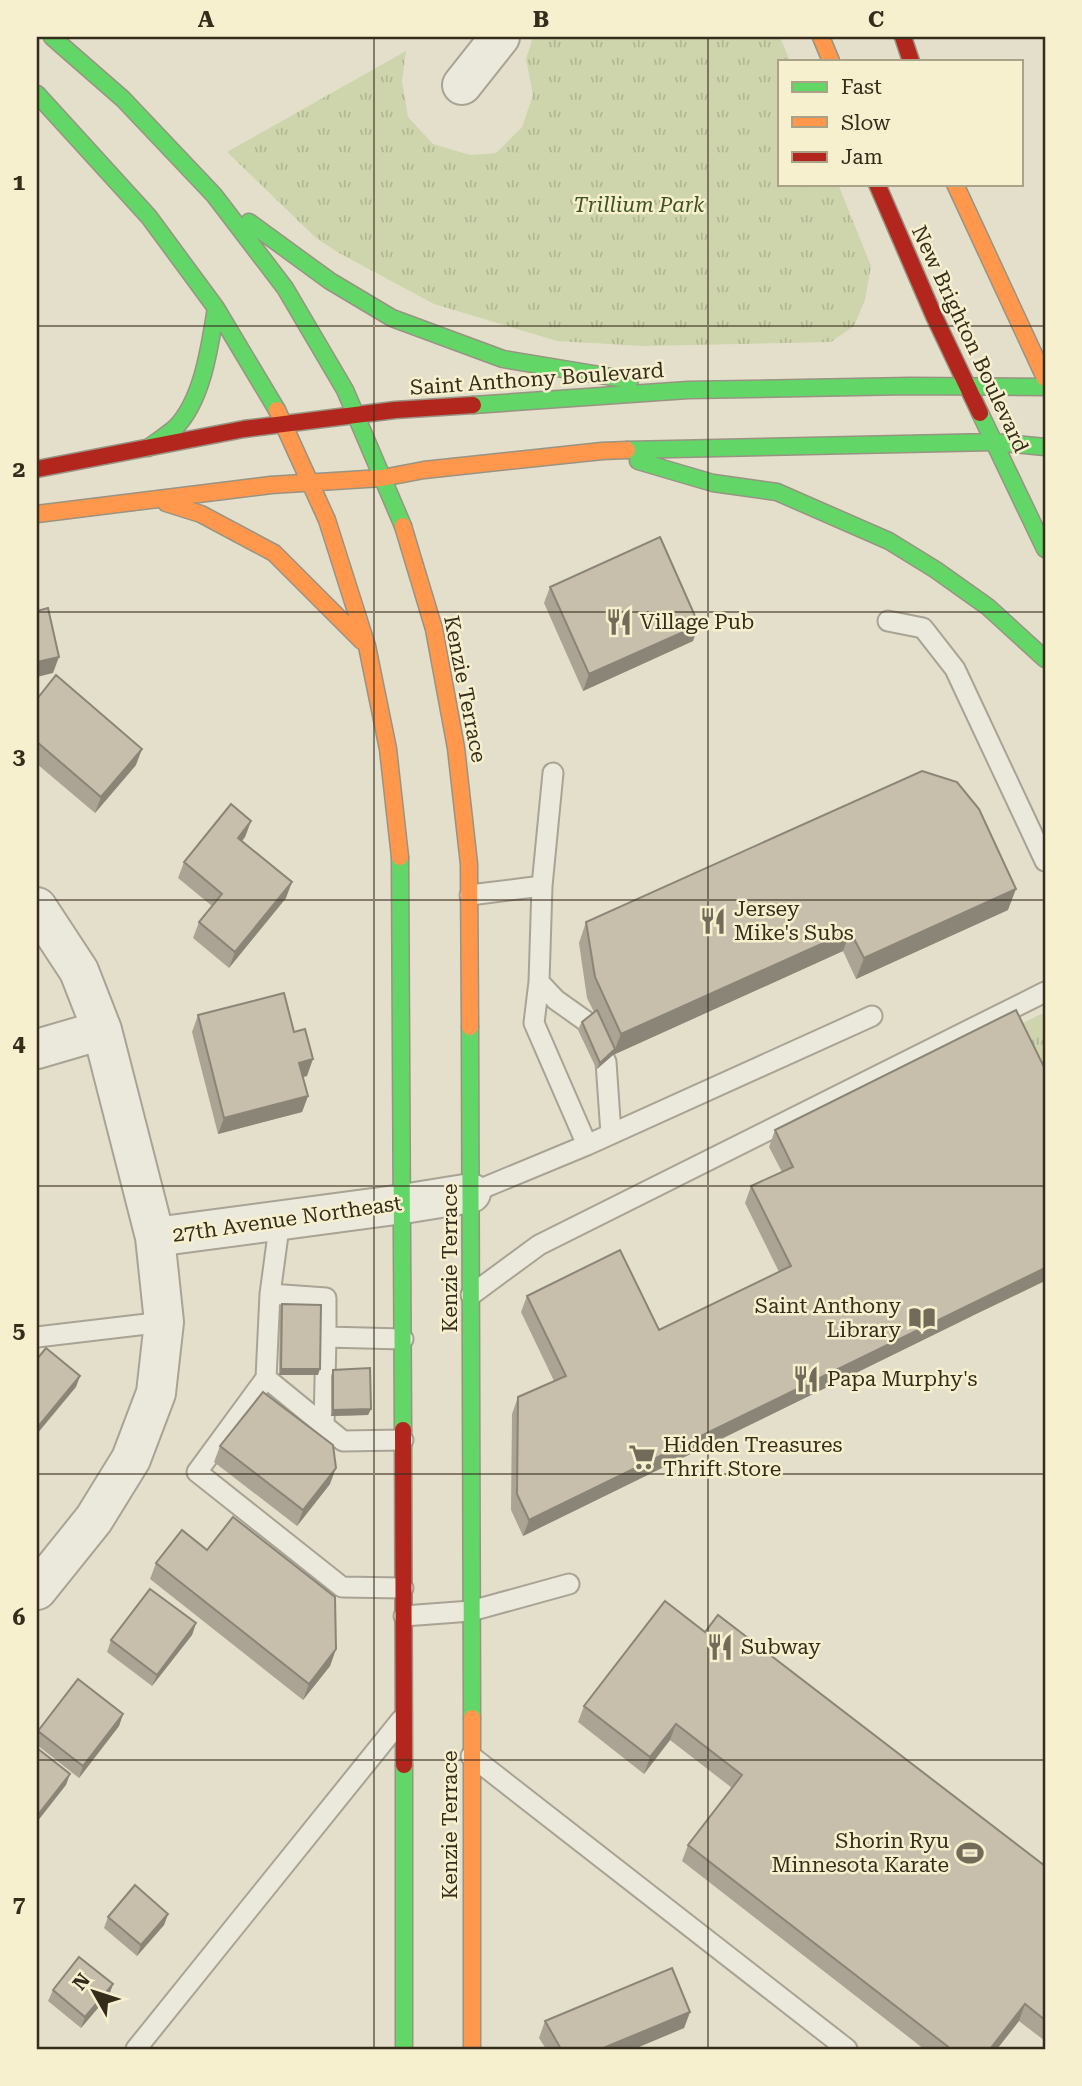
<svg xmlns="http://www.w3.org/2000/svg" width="1082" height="2086" font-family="'Roboto Serif',serif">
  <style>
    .park { fill: url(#park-tufts) }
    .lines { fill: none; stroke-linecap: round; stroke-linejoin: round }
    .lane-casing { stroke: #a8a394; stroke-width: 23 }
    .street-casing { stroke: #a8a394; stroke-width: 42 }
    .fast-casing { stroke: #989383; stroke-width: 19 }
    .slow-casing { stroke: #989383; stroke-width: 19 }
    .jam-casing { stroke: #989383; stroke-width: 19 }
    .lane { stroke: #ebe8dc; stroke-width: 19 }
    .street { stroke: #ebe8dc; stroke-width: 38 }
    .fast { stroke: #63d668; stroke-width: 16 }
    .slow { stroke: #ff974d; stroke-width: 16 }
    .jam { stroke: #b3261e; stroke-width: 16 }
    .wall { fill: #aba393 }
    .shaded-wall { fill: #8b8578 }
    .building { fill: #c7beab; stroke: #8b8578; stroke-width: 2 }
    .grid { fill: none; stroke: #362c1c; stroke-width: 2; stroke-opacity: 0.55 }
    .labels { text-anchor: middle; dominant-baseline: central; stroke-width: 5; stroke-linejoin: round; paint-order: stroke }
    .park-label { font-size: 21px; font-style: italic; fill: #3f5322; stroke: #f6f0ce }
    .street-label { font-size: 21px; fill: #362c1c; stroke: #f6f0ce }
    .poi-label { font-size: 21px; fill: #362c1c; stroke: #f6f0ce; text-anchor: start }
    .neatline { fill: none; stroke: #362c1c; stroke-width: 2.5 }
    .grid-label { font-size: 23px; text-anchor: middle; font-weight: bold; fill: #362c1c }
  </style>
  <defs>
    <pattern id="park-tufts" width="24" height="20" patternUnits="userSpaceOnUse" patternTransform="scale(1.75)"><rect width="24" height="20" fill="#ced5ac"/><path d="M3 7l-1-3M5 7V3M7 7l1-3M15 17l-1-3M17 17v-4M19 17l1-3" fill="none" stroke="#b2b793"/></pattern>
  </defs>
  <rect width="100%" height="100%" fill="#e4dfca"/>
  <path class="park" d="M533,37H780L790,61H779V184H838L871,266L865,300L854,326L831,342L643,346L557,341L434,304L339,253L316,238L227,152L406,51L402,81L408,117L433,144L470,155L496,153L522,127L533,95L526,59Z
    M1045,1012V1097L1015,1036L1027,1030L1023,1023Z"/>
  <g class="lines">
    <defs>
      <path id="lane" d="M888,621L923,628L955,669L1045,861
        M470,895L542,886
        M539,982L556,1000L587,1022L606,1062L611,1134
        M587,1145L872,1016
        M471,1193L587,1145L534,1023L539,982L542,886L553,773
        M280,1220L270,1294L266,1378L343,1441L403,1440
        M270,1294L326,1298V1337L403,1339
        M471,1295L539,1245L1045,992
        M37,1337L164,1322
        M266,1378L197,1472L342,1587L403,1588
        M324,1425L326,1337
        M404,1616L471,1611L569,1584
        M471,1756L847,2049
        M136,2049L401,1720"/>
      <path id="street" d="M462,85L500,37
        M37,907L79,971L102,1030L155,1237L164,1322L156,1393L131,1459L94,1519L37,1590
        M37,1049L102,1030
        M155,1237L403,1204L471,1193"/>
      <path id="fast" d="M52,37L123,99L214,195L285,288L345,390L403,526
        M37,94L149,217L216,308L277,410
        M249,222L330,281L392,318L503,359L630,380
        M473,405L688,390L910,386L1045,387
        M980,413L1045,549
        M148,448C157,441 167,435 175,428C203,400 210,345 216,308
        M627,450L994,442L1045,447
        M638,461L713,483L777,492L889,541L936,570L988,607L1045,659
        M400,857L403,1430
        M470,1027L472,1718
        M404,1765V2049"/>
      <path id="slow" d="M821,37L831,61
        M955,184L1045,378
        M277,410L327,520L367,646L388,749L400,857
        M166,503L201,514L274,553L362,641
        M37,514L271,485L382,478L424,470L602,451L627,450
        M403,526L434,629L456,748L469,864L470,1027
        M472,1718V2049"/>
      <path id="jam" d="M903,37L911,61
        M877,184L934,316L980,413
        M37,469L244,429L395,410L473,405
        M403,1430L404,1765"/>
    </defs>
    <use href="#lane" class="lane-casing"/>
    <use href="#street" class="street-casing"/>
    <use href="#fast" class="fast-casing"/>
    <use href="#slow" class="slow-casing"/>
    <use href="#jam" class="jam-casing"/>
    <use href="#lane" class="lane"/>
    <use href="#street" class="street"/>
    <use href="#fast" class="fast"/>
    <use href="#slow" class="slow"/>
    <use href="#jam" class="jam"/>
  </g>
  <path class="wall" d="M550,587L693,641L583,691L544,603Z
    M37,699L136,765L95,813L37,764Z
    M251,821L245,837L242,841L286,898L229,968L193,938L199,922L212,906L178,878L184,862Z
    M1008,910L856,979L843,951L613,1055L597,1069L579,1027L582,1022L594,1012L587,998L579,943L586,922Z
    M198,1015L294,1032L307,1076L303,1077L308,1096L302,1112L218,1134L192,1032Z
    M775,1130L972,1316L523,1536L511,1510L512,1414L518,1397L554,1381L521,1312L527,1296L659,1330L779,1272L745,1203L751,1186L782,1172L769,1147Z
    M282,1304L318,1375H279L280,1310Z
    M333,1370L371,1409L368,1415L331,1416V1376Z
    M220,1446L330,1484L297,1526L214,1462Z
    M156,1563L336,1649L330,1666L303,1700L150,1579Z
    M196,1623L192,1635L152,1686L107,1652L111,1640Z
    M705,1632L1045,1866V2041L1019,2021L997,2049H924L682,1861L688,1845L732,1788L670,1740L644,1774L578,1722L584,1706Z
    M123,1714L119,1726L79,1778L37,1745V1736L38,1731Z
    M168,1914L164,1925L137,1956L104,1928L108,1917Z
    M113,1984L109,1995L81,2028L48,2001L53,1990Z
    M690,2012L684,2028L634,2049H546L539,2038L545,2021Z"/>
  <path class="shaded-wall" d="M699,625L693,641L583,691L589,674Z
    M59,657L53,673L37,677V662Z
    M142,749L136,765L95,813L101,797Z
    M251,821L245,837L232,854L238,838Z
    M292,882L286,898L229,968L235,952Z
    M1016,889L1008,910L856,979L864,958Z
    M850,931L843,951L613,1055L597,1069L600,1063L615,1049L621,1034Z
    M313,1059L307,1076L294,1079L299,1063Z
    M308,1096L302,1112L218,1134L224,1118Z
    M1045,1268V1281L972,1316L523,1536L529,1520Z
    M281,1369H320L318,1375H279Z
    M80,1376L76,1387L37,1434V1428Z
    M371,1409L368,1415L331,1416L333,1410Z
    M336,1468L330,1484L297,1526L303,1510Z
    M196,1623L192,1635L152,1686L157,1675Z
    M336,1649L330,1666L303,1700L309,1684Z
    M123,1714L119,1726L79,1778L83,1766Z
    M676,1724L670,1740L644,1774L650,1757Z
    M70,1774L66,1785L37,1822V1816Z
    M168,1914L164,1925L137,1956L141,1945Z
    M113,1984L109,1995L81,2028L85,2017Z
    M1025,2004L1019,2021L997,2049H990Z
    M690,2012L684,2028L634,2049H601Z"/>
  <path class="building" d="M660,537L699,625L589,674L550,587Z
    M48,608L59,657L37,662V611Z
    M56,675L142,749L101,797L37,742V699Z
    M922,771L957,782L979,809L1016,889L864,958L850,931L621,1034L595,977L586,922Z
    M231,804L251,821L238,838L292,882L235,952L199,922L222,894L184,862Z
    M284,993L294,1032L305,1029L313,1059L299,1063L308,1096L224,1118L198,1015Z
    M597,1010L615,1049L600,1063L582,1022Z
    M1016,1010L1045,1069V1268L529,1520L517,1494L518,1397L566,1376L527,1296L620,1250L659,1330L791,1266L751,1186L793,1167L775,1130Z
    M282,1304L321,1305L320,1369H281Z
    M46,1348L80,1376L37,1428V1359Z
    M370,1368L371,1409L333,1410V1370Z
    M263,1392L333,1445L336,1468L303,1510L220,1446Z
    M233,1517L335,1597L336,1649L309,1684L156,1563L182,1530L207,1550Z
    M150,1589L196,1623L157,1675L111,1640Z
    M665,1601L705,1632L718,1615L1045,1866V2020L1025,2004L990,2049H951L688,1845L742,1775L676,1724L650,1757L584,1706Z
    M78,1679L123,1714L83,1766L38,1731Z
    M37,1748L70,1774L37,1816Z
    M135,1885L168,1914L141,1945L108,1917Z
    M79,1957L113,1984L85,2017L53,1990Z
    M672,1968L690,2012L601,2049H561L545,2021Z"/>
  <path class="grid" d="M374,37V2049M708,37V2049M37,326H1045M37,612H1045M37,900H1045M37,1186H1045M37,1474H1045M37,1760H1045"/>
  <defs>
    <symbol id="restaurant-bare" viewBox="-9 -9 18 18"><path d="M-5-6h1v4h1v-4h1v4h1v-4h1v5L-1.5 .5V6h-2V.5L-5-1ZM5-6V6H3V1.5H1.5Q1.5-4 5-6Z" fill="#736b59" stroke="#f6f0ce" stroke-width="2.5" paint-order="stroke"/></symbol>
    <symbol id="library-bare" viewBox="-9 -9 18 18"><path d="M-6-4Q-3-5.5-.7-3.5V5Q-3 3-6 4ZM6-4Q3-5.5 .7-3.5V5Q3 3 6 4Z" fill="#736b59" stroke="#f6f0ce" stroke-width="2.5" paint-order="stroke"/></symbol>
    <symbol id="supermarket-bare" viewBox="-9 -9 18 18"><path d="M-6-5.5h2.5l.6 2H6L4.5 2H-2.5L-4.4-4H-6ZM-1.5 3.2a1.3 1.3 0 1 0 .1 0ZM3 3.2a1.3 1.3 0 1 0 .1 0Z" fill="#736b59" stroke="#f6f0ce" stroke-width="2.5" paint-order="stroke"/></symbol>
    <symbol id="stadium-bare" viewBox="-9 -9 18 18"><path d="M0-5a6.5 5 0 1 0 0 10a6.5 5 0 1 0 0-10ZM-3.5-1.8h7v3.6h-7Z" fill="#736b59" stroke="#f6f0ce" stroke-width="2.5" paint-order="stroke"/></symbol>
  </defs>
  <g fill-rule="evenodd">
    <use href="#restaurant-bare" x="600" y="603" width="38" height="38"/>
    <use href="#restaurant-bare" x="694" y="902" width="38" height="38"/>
    <use href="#library-bare" x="903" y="1299" width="38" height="38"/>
    <use href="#restaurant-bare" x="787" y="1360" width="38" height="38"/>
    <use href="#supermarket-bare" x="623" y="1438" width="38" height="38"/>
    <use href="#restaurant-bare" x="701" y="1628" width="38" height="38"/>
    <use href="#stadium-bare" x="951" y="1834" width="38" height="38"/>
  </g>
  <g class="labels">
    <g class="park-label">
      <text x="639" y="205">Trillium Park</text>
    </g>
    <g class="street-label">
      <text transform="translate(970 339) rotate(65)">New Brighton Boulevard</text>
      <text transform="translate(537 379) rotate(-4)">Saint Anthony Boulevard</text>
      <text transform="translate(465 689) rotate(79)">Kenzie Terrace</text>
      <text transform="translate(287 1219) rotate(-8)">27th Avenue Northeast</text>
      <text transform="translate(450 1258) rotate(-90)">Kenzie Terrace</text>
      <text transform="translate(450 1825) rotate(-90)">Kenzie Terrace</text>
    </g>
    <g class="poi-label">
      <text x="640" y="622">Village Pub</text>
      <text x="734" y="909">Jersey<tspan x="734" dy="24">Mike's Subs</tspan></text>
      <text x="901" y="1306" text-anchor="end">Saint Anthony<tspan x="901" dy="24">Library</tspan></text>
      <text x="827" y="1379">Papa Murphy's</text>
      <text x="663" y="1445">Hidden Treasures<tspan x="663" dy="24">Thrift Store</tspan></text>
      <text x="741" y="1647">Subway</text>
      <text x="949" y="1841" text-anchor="end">Shorin Ryu<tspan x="949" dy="24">Minnesota Karate</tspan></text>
    </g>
  </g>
  <rect width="1082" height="2086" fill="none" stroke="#f6f0ce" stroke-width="77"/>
  <rect x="778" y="60" width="245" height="126" fill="#f6f0ce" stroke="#a9a287" stroke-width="2"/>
  <rect x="792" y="82" width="35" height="10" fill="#63d668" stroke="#a9a287" stroke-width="2"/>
  <text x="841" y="94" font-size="21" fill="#362c1c">Fast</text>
  <rect x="792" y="117" width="35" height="10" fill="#ff974d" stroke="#a9a287" stroke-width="2"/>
  <text x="841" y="130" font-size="21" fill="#362c1c">Slow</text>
  <rect x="792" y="152" width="35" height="10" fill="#b3261e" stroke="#a9a287" stroke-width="2"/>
  <text x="841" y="164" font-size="21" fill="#362c1c">Jam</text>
  <g transform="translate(94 1992) rotate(309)" stroke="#f6f0ce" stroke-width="5" paint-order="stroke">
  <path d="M0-5L12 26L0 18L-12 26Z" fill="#362c1c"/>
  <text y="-10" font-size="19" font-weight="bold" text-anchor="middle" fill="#362c1c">N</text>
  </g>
  <rect x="38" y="38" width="1006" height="2010" class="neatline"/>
  <g class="grid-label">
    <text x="206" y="27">A</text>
    <text x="541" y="27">B</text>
    <text x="876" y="27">C</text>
    <text x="19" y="190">1</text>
    <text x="19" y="477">2</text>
    <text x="19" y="764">3</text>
    <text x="19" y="1051">4</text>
    <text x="19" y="1338">5</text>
    <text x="19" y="1625">6</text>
    <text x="19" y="1912">7</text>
  </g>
</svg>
